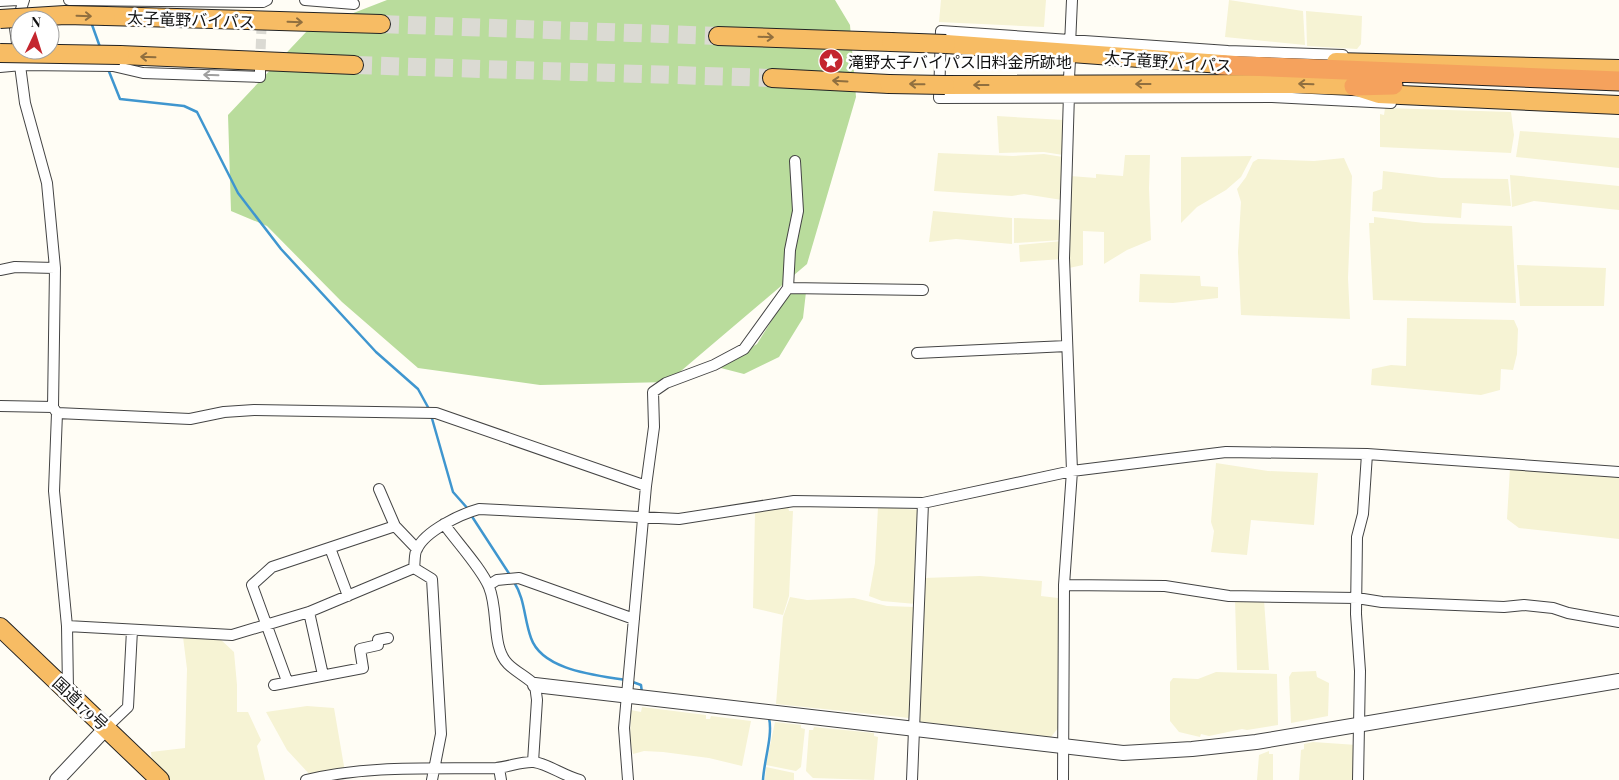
<svg xmlns="http://www.w3.org/2000/svg" width="1619" height="780" font-family="'Playfair Display','Noto Sans JP',serif">
  <style>
    .farmland { fill: #f6f3d4 }
    .forest { fill: #b9dc9c }
    .lines { fill: none; stroke-linecap: round; stroke-linejoin: round }
    .stream { stroke: #3f96cf; stroke-width: 2.5 }
    .minor-tunnel { stroke: #dbdad3; stroke-width: 10; stroke-dasharray: 10 5; stroke-linecap: butt }
    .trunk-tunnel { stroke: #dbdad3; stroke-width: 18; stroke-dasharray: 18 9; stroke-linecap: butt }
    .minor-casing { stroke: #444; stroke-width: 12 }
    .tertiary-casing { stroke: #444; stroke-width: 16 }
    .trunk-casing { stroke: #222; stroke-width: 20 }
    .motorway-casing { stroke: #222; stroke-width: 21 }
    .minor { stroke: #fff; stroke-width: 10 }
    .tertiary { stroke: #fff; stroke-width: 14 }
    .trunk { stroke: #f7bc64; stroke-width: 18 }
    .motorway { stroke: #f5a25d; stroke-width: 19 }
    .trunk-bridge-casing { stroke: #222; stroke-width: 20; stroke-linecap: butt }
    .trunk-bridge { stroke: #f7bc64; stroke-width: 18 }
    .oneway { stroke: #906f3f }
    .oneway2 { stroke: #a0a0a0 }
    .labels { text-anchor: middle; dominant-baseline: central; stroke-width: 5; stroke-linejoin: round; paint-order: stroke }
    .street-label { font-size: 16px; fill: #111; stroke: #fff }
    .poi-label { font-size: 16px; fill: #111; stroke: #fff; text-anchor: start }
  </style>
  <rect width="100%" height="100%" fill="#fffdf5"/>
  <path class="farmland" d="M941,0H1046L1044,27L939,22Z
    M1229,0L1303,11L1305,45L1225,37Z
    M1306,11L1362,16L1361,44L1357,49L1307,46Z
    M1385,108L1511,112L1514,135L1511,153L1380,147V114L1384,115Z
    M997,116L1064,120L1063,155L1044,152L999,153Z
    M1520,131L1619,138V168L1516,157Z
    M938,153L1013,156L1044,154L1063,157L1062,200L1024,194L1012,196L934,191Z
    M1125,155H1150L1149,188L1151,240L1127,250L1104,264V232L1083,231V265L1069,268L1070,176L1096,178V174L1123,176Z
    M1252,156L1241,177L1226,190L1197,207L1181,223V157Z
    M1344,158L1352,176L1348,278L1350,319L1241,315L1238,252L1241,202L1237,189L1246,177L1253,162L1258,159L1314,161Z
    M1383,171L1441,178L1508,179L1511,206L1462,203L1461,218L1372,211L1373,192L1382,189Z
    M1510,175L1619,186V210L1534,201L1512,207Z
    M933,211L1012,218V244L956,239L929,242Z
    M1374,217L1424,223L1512,226L1516,303L1373,300L1369,223H1374Z
    M1014,218L1062,220V240L1014,243Z
    M1062,241V259L1020,262L1019,245Z
    M1517,265L1606,268L1604,306H1520Z
    M1140,274L1200,276L1201,286L1218,287V298L1173,303L1139,302Z
    M1407,318L1514,320L1518,329L1517,354L1513,370L1501,369L1500,390L1481,395L1371,385L1372,369L1391,365L1406,366Z
    M1216,463L1268,471L1318,473L1314,525L1251,520L1247,555L1211,552L1214,531L1211,522Z
    M1510,468L1619,475V539L1519,528L1507,519Z
    M788,506L789,511H793L789,596L783,615L753,608L755,512Z
    M878,507L920,510L916,604L882,601L869,596L875,563Z
    M980,576L1042,581L1041,596L1058,598V728L1051,737L915,721L924,578Z
    M790,597L807,600L854,598L887,606L915,607L909,718L776,704L783,617Z
    M1235,599L1264,600L1269,670H1237Z
    M183,637L219,638L234,652L237,685V712H248L261,740L257,746L265,780H168L152,761L151,752L185,748L187,669Z
    M1316,671L1317,677L1329,683L1328,716L1291,723L1289,677L1292,672Z
    M1216,672L1277,674L1278,725L1247,730L1242,729L1209,736L1201,734L1200,737L1179,732L1170,721V682L1173,678L1198,679Z
    M307,706L334,708L345,772L312,777L287,750L266,712Z
    M642,707L706,715V719H710L711,716L751,721L742,766L709,758L663,752L644,751L633,754L630,740L631,710L641,712Z
    M775,722L801,725V728L805,729L801,767L796,771L766,765Z
    M814,727L874,733V736L878,737L874,780L813,778L806,771L809,730H813Z
    M1313,742L1357,745L1355,780H1299L1301,750L1304,749V744Z
    M1269,751V754H1273V780H1257L1259,755Z
    M766,767L794,773V780H765Z"/>
  <path class="forest" d="M387,0H835L850,25L856,97L807,264L668,382L540,385L418,368L342,302L267,226L231,211L228,115L307,31Z
    M790,291L806,292L803,318L779,357L744,374L717,367L757,344Z"/>
  <g class="lines">
    <path class="stream" d="M91,22L100,47
      M108,69L120,99L184,106L197,112L238,193L281,249L376,352L418,389L429,409
      M431,415L453,492L469,510
      M471,515L510,575
      M514,582C525,599 524,619 531,638C542,670 595,675 625,680
      M630,681L641,685L642,693
      M763,780C764,760 773,736 769,718"/>
    <path class="minor-tunnel" d="M260,64L262,16"/>
    <path class="trunk-tunnel" d="M381,24L718,36
      M354,65L772,78"/>
    <defs>
      <path id="minor" d="M24,0L15,28L25,103L47,183L55,268L53,407
        M69,0L263,2L267,0
        M305,0L354,4
        M0,1L18,0
        M1070,45L1072,0
        M1343,55L1228,51L941,31L939,98L1272,97L1391,103
        M0,67L22,65L113,66L143,73L260,77V70
        M1069,78L1070,60
        M0,270L15,267L55,268
        M788,288L790,250L798,211L795,161
        M917,353L1067,346
        M0,406L53,407L57,413L190,419L224,412L254,410L436,413L646,486
        M57,413L54,491L67,626L68,690
        M379,489L395,526L417,549
        M444,524C456,541 482,569 489,587C499,611 491,647 508,664C516,672 527,677 535,685L537,700L533,762
        M330,548L348,596
        M414,568C415,563 414,553 417,549C425,531 461,514 479,509L679,519L794,501L923,503L1072,471L1226,452L1367,454L1619,472
        M414,568L432,579L441,734L432,780
        M489,585L497,580L519,578L634,619
        M1064,585L1165,586L1229,596L1357,598L1382,602L1504,607L1524,605L1553,608L1568,613L1619,622
        M309,612L323,675
        M67,626L232,635L309,612L414,568
        M287,681L252,585L272,567L395,526
        M274,685L363,668L360,649L378,645V640L388,638
        M107,727L128,707L132,630
        M499,768L501,780
        M306,780C368,765 433,769 496,768C509,767 522,761 534,762C548,764 564,776 580,780
        M628,780L624,728L646,486L654,427L653,392L666,383L714,365L744,349L788,288L923,290
        M912,780L923,503
        M1063,780L1064,585L1072,471L1064,258L1069,94
        M1358,780L1360,671L1356,614L1357,537L1363,514L1367,454"/>
      <path id="tertiary" d="M535,685L1123,753L1192,749L1256,742L1619,681
        M57,780L107,727"/>
      <path id="trunk" d="M106,16L381,24
        M718,36L891,42
        M946,44L1235,65
        M120,55L354,65
        M1336,62L1619,69
        M772,78L889,84
        M945,85L1295,84L1354,86L1379,94L1619,105
        M0,627L160,780"/>
      <path id="motorway" d="M1220,65L1619,81
        M1354,86L1393,85"/>
    </defs>
    <use href="#minor" class="minor-casing"/>
    <use href="#tertiary" class="tertiary-casing"/>
    <use href="#trunk" class="trunk-casing"/>
    <use href="#motorway" class="motorway-casing"/>
    <use href="#minor" class="minor"/>
    <use href="#tertiary" class="tertiary"/>
    <use href="#trunk" class="trunk"/>
    <use href="#motorway" class="motorway"/>
    <defs>
      <path id="trunk-bridge" d="M0,19L65,15L106,16
        M891,42L946,44
        M0,53L120,55
        M889,84L945,85"/>
    </defs>
    <use href="#trunk-bridge" class="trunk-bridge-casing"/>
    <use href="#trunk-bridge" class="trunk-bridge"/>
  </g>
  <defs><path id="oneway-shaft" d="M-6 0H5M1.5-3L5.5 0L1.5 3" fill="none" stroke-width="1.6" stroke-linecap="round" stroke-linejoin="round" transform="scale(1.25)"/></defs>
  <g class="oneway">
    <use href="#oneway-shaft" transform="translate(84 16) rotate(2)"/>
    <use href="#oneway-shaft" transform="translate(295 22) rotate(2)"/>
    <use href="#oneway-shaft" transform="translate(766 37) rotate(2)"/>
    <use href="#oneway-shaft" transform="translate(148 57) rotate(-178)"/>
    <use href="#oneway-shaft" transform="translate(840 81) rotate(-177)"/>
    <use href="#oneway-shaft" transform="translate(917 84) rotate(-179)"/>
    <use href="#oneway-shaft" transform="translate(1143 84) rotate(180)"/>
    <use href="#oneway-shaft" transform="translate(1306 84) rotate(-178)"/>
    <use href="#oneway-shaft" transform="translate(981 85) rotate(180)"/>
  </g>
  <use class="oneway2" href="#oneway-shaft" transform="translate(211 75) rotate(-178)"/>
  <defs>
    <symbol id="sight-disc" viewBox="-11 -11 22 22"><circle r="9.5" fill="#c4262e" stroke="#fff"/><path d="M0-6L1.8-2.2L6-1.7L2.9 1.2L3.7 5.4L0 3.3L-3.7 5.4L-2.9 1.2L-6-1.7L-1.8-2.2Z" fill="#fff"/></symbol>
  </defs>
  <g fill-rule="evenodd">
    <use href="#sight-disc" x="817" y="47" width="28" height="28"/>
  </g>
  <g class="labels">
    <g class="street-label">
      <text transform="translate(191 19) rotate(2)">太子竜野バイパス</text>
      <text transform="translate(1168 61) rotate(4)">太子竜野バイパス</text>
      <text transform="translate(81 703) rotate(43)">国道179号</text>
    </g>
    <g class="poi-label">
      <text x="848" y="61">滝野太子バイパス旧料金所跡地</text>
    </g>
  </g>
  <g transform="translate(35 35) rotate(4)"><circle r="24" fill="#ffffff" stroke="#a0a0a0"/>
  <path d="M0-4L9 19L0 12L-9 19Z" fill="#c4262e"/>
  <text y="-8" font-size="14" font-weight="bold" text-anchor="middle" fill="#111111">N</text>
  </g>
</svg>
